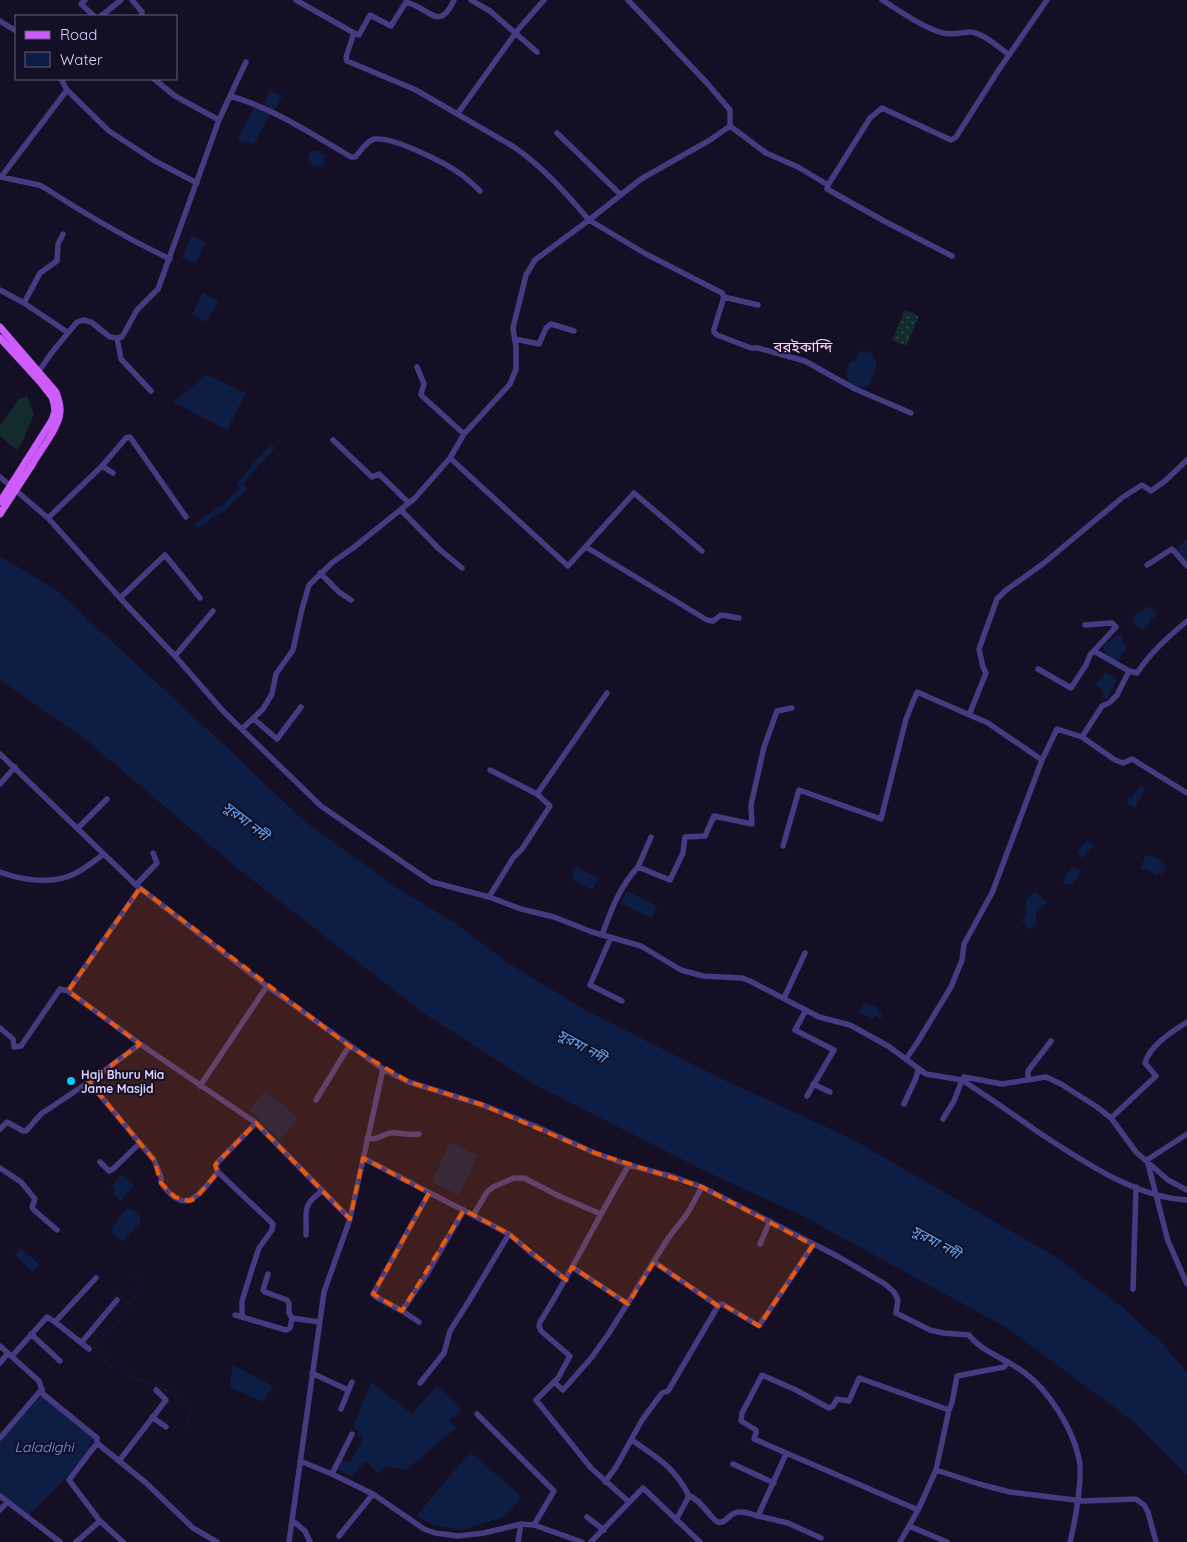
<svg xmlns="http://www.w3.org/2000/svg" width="1187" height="1542" font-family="Quicksand,'Noto Sans Bengali',sans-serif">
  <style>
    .grass { fill: url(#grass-dots) }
    .park { fill: #122c2d }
    .water { fill: #0d1d44 }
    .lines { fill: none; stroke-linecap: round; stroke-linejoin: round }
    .stream { stroke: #0d1d44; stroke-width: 1 }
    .canal { stroke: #0d1d44; stroke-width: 5.5 }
    .minor { stroke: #443b81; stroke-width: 5.5 }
    .major { stroke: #cd5dfa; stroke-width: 7 }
    .major-bridge { stroke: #cd5dfa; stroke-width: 7 }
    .marked { fill: #e8590c; fill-opacity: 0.2; stroke: #e8590c; stroke-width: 4; stroke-dasharray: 10 6; stroke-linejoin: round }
    .poi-dot { fill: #07c9f5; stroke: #140f24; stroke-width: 2 }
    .labels { text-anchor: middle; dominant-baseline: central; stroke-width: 4; stroke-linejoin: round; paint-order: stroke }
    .poi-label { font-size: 12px; font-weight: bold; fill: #dbd3fe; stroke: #140f24; text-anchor: start }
    .water-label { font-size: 14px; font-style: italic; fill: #64a8fa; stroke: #140f24 }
    .quarter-label { font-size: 15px; fill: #fed5eb; stroke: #140f24 }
  </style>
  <defs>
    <pattern id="grass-dots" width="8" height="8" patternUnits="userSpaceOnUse" patternTransform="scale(1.25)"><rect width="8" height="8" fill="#122c2d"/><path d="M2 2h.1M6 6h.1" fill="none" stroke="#344a4c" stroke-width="1.8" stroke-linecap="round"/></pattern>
  </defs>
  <rect width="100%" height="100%" fill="#140f24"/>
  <path class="grass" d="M905,310L919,316L906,346L892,340Z"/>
  <path class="park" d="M27,396L34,414L23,440L17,450L0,436V426L19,399Z"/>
  <path class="water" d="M269,90L282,96L275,110L264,106Z
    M254,107L270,114L254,144L237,140Z
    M313,151H318L325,156L324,164L319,167L312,165L307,161L309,154Z
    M191,235L206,243L195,263L182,258Z
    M203,292L219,302L206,322L192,314Z
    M866,351L867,353L871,352L877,363L870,386C851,392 842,379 850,362L855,361L859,352Z
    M207,375L246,393L227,430L173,402Z
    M1187,539V561L1175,550Z
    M0,556L56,590L234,754L304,821L397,888L455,923L508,963L589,1012L718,1077L852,1139L1056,1257L1121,1306L1162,1343L1187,1372V1475L1134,1422L1007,1328L803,1216L707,1172L535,1085L422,1012L236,867L85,739L0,680Z
    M1147,606L1157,614L1155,618L1150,619L1149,625H1147L1144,629L1138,628L1132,621L1137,612H1140Z
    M1120,633L1124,639L1122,641L1127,647L1126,650L1121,653L1120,660L1116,661L1107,655L1102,647Z
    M1106,672L1117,679L1107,699H1103V691L1095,684Z
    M1140,786L1146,788L1135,808L1127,803L1128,798L1132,797Z
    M1087,841L1094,846L1082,859L1078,851Z
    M1146,855L1156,857L1167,866L1163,874L1159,873L1155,875L1149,870L1140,869Z
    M578,867L598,878L592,890L572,879L573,872Z
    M1071,867L1081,870L1074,883L1068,885L1062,882Z
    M627,891L657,906L651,918L620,903Z
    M1034,891L1048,902L1036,913V924L1029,929L1022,921L1027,911L1025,902Z
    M863,1003L879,1008L878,1012L883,1014L881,1019L875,1016L873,1019L859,1012Z
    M265,1091L298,1118L280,1140L249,1110Z
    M450,1142L478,1155L459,1195L431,1182Z
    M121,1175L134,1185L121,1201L112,1194L116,1190L111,1187Z
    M126,1209L133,1210L140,1216L141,1222L123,1242L112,1233L113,1226Z
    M21,1248L40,1265L33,1272L15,1255Z
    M233,1365L273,1386L263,1402L229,1387Z
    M371,1382L412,1414L437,1386L462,1408L449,1421L456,1428L406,1470L386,1466L378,1473L365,1461L353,1477L337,1469L341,1460L350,1463L363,1438L357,1435L359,1431L353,1428Z
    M41,1395L94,1439L88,1447L90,1448L65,1479L29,1515L0,1494V1441Z
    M470,1452L522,1497L506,1516L462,1530L433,1525L416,1516Z"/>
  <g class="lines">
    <path class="stream" d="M112,1290L130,1304L143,1284L130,1274
      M130,1304L111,1330L107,1331L93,1346L103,1357L109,1367L115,1361L130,1377L169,1391L192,1412L186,1426"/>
    <path class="canal" d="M198,525L218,510H222L234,497L244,489L240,483L271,448"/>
    <path class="minor" d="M85,0L81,4L94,16
      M132,0L142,12L141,16
      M471,0L490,11L537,52
      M628,0L706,82L730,110V126
      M882,0C900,11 923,28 943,33C952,35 960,33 969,32C981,31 1000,48 1009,55
      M101,16L121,0
      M0,21L16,31
      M354,33L359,35L360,33L370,15L391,26L406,2C430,8 439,33 454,0
      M61,79L67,90L109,131L155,161L197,183
      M154,79L175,96L219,120
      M67,90L1,177L39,185L45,188C85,214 126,238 170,259
      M230,96L246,62
      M458,113L517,31L544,0
      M730,126L710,140L641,179L589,220L646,254L722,293L724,297L714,329V332L717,335L751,348H758L805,361L855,389L911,413
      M730,126L766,153L798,167L828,185L827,189L884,221L952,256
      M557,133L621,195
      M828,185L870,118L882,108L951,140L956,137L998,71L1047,0
      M0,290L24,303L67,332
      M724,297L758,305
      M24,303L40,273L57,261L58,244L63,234
      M117,338L121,359L151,391
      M515,339L539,344L546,328L551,324L574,331
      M417,367L424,384L421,394L422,396L464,434
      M36,375L53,351L77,322L83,320L91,322L110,337L117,338L122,337L137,310L158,289L219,120L230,96C273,108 312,134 351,157H355C361,151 367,140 375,139C394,137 446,163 462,175C468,180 474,185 480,191
      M333,440L372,477L379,474L409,503
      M450,458L568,566L634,493L702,551
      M102,466L113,473
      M0,477L48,518L120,598L175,656L223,711L321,806L414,870L432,882L489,897L521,909L554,917L592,932L641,946L681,970L703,976L742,978L750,981L819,1017L850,1025L888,1046L926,1074L962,1080L964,1077L1002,1084L1046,1077L1061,1084L1097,1107L1111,1118L1136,1152L1168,1180L1187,1190
      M401,510L439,549L462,568
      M48,518L102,466L126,438L130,437L186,517
      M586,547L707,620L713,621L721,615L739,618
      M1147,565L1172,549L1187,566
      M320,573L339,592L351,600
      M120,598L165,555L200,598
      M1094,651L1129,671
      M175,656L213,611
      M1038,669L1071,688L1086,665L1090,655L1116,627L1112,623L1085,625
      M969,715L986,673L983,667L979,649L997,599L1005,591L1044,563L1123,497L1142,485L1151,491L1165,481L1187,460
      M254,719L277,739L301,707
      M242,729L263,709L272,694L276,674L293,650L302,609L309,585L333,562L353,548L415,498L450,458L464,434L510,384L516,369V347L513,328L526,275L535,260L589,220C566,193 543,167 514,147L416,90L347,61L346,57L354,33L296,0
      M1082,737L1102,706L1109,703L1117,695L1129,671L1137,673C1151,652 1168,637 1187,621
      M0,754L136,885L267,986L383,1069L350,1219L324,1292L289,1542
      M0,784L15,767
      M537,794L607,693
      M78,828L107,799
      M783,846L799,790L881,819L906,719L917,692L988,723L1042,760
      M638,867L651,837
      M0,872C22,880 52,885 74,874C85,869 94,861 104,854
      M136,885L157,863L153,853
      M489,897L513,858L522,849L550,806L537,794L490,770
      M602,935C611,910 620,886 638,867L670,880L683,853L685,837L705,836L714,816L752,824L751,805L764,747L777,711L792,708
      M611,937L590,985L622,1001
      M68,991L140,888
      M784,998L805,953
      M806,1010L795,1030L834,1050L807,1096
      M0,1028L13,1039L14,1047L21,1046L60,989L68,991L140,1044L256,1123L350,1219
      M906,1059L917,1043L951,987L962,960L964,944L992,893L1042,760L1057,729L1082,737L1115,760L1123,763L1132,759L1187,793
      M383,1069L409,1082L483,1105L535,1126L595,1153L629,1165L674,1177L702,1187L839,1257L885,1284L894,1292L898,1300L896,1313L930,1330L943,1333L969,1335C983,1353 1007,1359 1025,1373C1049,1391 1073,1429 1079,1459C1083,1477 1075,1523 1070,1542
      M1028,1080V1071L1051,1041
      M89,1082L154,1160L161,1177V1183C186,1218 198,1195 218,1172
      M813,1084L830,1092
      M200,1086L267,986
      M316,1100L349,1046
      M904,1104L916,1078L918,1070
      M1111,1118L1156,1076L1145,1063C1149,1046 1173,1031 1187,1022
      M943,1119L954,1101L962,1080C988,1097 1013,1114 1038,1132C1081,1160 1134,1197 1187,1200
      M0,1129L7,1122L23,1131H26L41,1114L89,1082L140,1044
      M1187,1134L1147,1160L1168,1241L1187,1284
      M367,1138C377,1141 381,1135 390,1133C400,1132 409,1136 419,1134
      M363,1158L509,1234L530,1252L566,1280
      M100,1162L109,1171L113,1169L140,1143
      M629,1165C598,1217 572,1271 540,1322L539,1326L541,1331L570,1356L558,1378L536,1400L591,1468L629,1502
      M0,1168L21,1182L35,1199L32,1207L34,1210L57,1230
      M474,1214L487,1192L493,1187L514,1178H524L559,1196L601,1214
      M306,1235C307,1211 301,1206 322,1191
      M760,1244L770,1221
      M572,1267L628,1304
      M268,1274L263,1290L265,1292L287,1300L289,1303V1313L292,1318L319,1322
      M1133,1289L1136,1187
      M718,1306L722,1304L759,1326L813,1245
      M402,1311L376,1297L373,1294L429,1193
      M235,1315L286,1330L290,1328L292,1318
      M242,1317V1301L252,1269L259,1248L272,1230L273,1224L218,1172L216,1167L217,1163L256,1123
      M55,1322L89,1349
      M419,1322L402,1311L427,1274L464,1210
      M31,1334L60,1361
      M81,1343L117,1300
      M0,1346L39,1381L43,1394L97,1438V1443L145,1482L193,1528L217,1542
      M12,1356L47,1317L55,1322L96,1278
      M0,1363L8,1353
      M312,1373L348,1390
      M554,1382L563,1390L592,1357L609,1333L669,1237L687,1214L702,1187
      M420,1383L444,1353L450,1331L469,1301L509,1234
      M341,1409L352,1382
      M477,1414L554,1491L534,1525
      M152,1417L166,1427
      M0,1438L42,1389
      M632,1440C658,1459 674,1466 689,1496L676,1520
      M97,1443L69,1480L100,1521L123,1542
      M786,1454L758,1516L788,1523L821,1538
      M119,1461L166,1400L156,1390
      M300,1461L332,1474L373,1494L424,1529L435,1533L458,1536L484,1533L521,1524L534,1525L582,1542
      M733,1464L774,1483
      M936,1470L979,1484L1010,1492L1083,1501L1136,1499L1144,1505L1148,1512L1156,1542
      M332,1474L352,1434
      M605,1482L616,1467L642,1420L662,1393L668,1391L718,1306L654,1262
      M0,1496L60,1542
      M689,1496C702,1500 712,1521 718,1522C726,1524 728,1515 735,1513C742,1510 751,1514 758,1516
      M0,1510L7,1502
      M918,1510L754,1439L756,1433V1430L741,1421L742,1413L762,1375L796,1390L829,1408L833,1406L837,1399L849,1401L859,1378L949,1410
      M587,1517L604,1530
      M292,1520L305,1531L310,1542
      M909,1526L947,1542
      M339,1536L373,1494
      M76,1542L100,1521
      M518,1542L521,1524
      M591,1542L643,1488L700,1542
      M900,1542L918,1510L936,1470L949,1410L952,1403L957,1376L1004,1367L1008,1362"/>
    <path class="major" d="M0,327L56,392C58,398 61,405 60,412C59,428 40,450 32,465
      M0,338L41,383L52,397L54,404L55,411L52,420L26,461"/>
    <path class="major-bridge" d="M0,502L26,461
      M0,514L32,465"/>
  </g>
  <path class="marked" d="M140,888L349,1046L409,1082L483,1105L595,1153L702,1187L813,1245L759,1326L722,1304L718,1306L654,1262L628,1304L572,1267L566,1280L509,1234L464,1210L402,1311L373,1294L429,1193L363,1158L350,1219L256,1123L215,1165L218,1172L195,1199L189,1201L175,1197L161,1183L154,1160L89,1082L140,1044L68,991Z"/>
  <circle class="poi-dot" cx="71" cy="1081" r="5"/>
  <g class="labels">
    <g class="poi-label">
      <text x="81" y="1074">Haji Bhuru Mia<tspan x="81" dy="14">Jame Masjid</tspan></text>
    </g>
    <g class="water-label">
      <text transform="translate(246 821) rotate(38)">সুরমা নদী</text>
      <text transform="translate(582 1046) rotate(29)">সুরমা নদী</text>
      <text transform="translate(936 1242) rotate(29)">সুরমা নদী</text>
      <text x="44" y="1447">Laladighi</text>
    </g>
    <g class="quarter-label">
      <text x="803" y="346">বরইকান্দি</text>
    </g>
  </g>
  <rect x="15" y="15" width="162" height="65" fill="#140f24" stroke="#645d7b"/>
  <rect x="25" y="31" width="25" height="8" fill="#cd5dfa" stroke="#645d7b"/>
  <text x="60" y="40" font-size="15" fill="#dbd3fe">Road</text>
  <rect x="25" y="52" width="25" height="15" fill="#0d1d44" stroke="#645d7b"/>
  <text x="60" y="65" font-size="15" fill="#dbd3fe">Water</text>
</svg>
